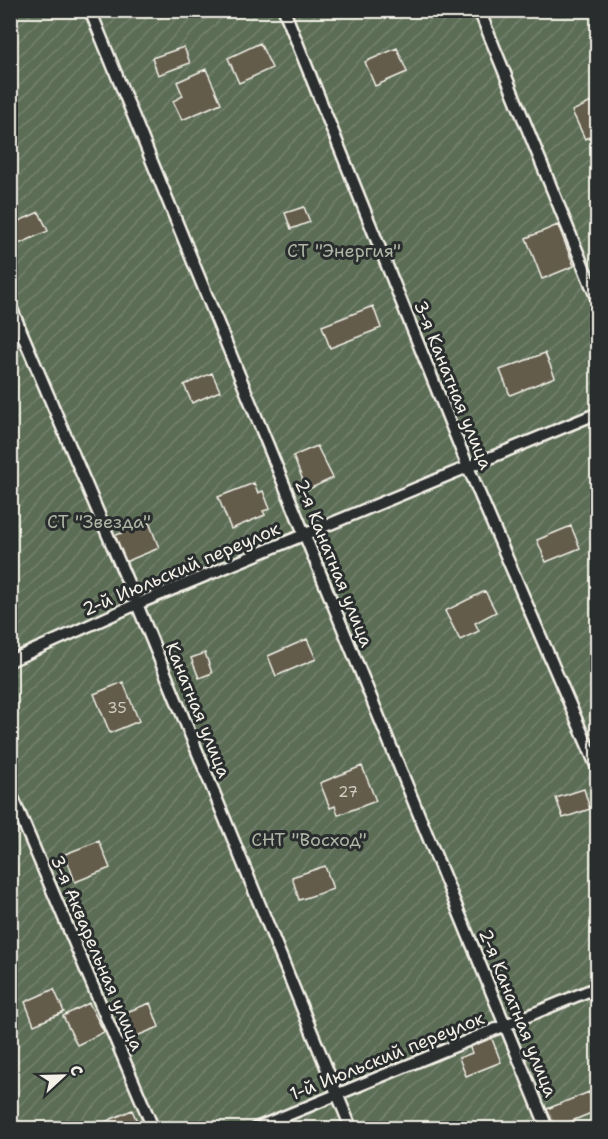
<svg xmlns="http://www.w3.org/2000/svg" width="608" height="1139" font-family="'Shantell Sans',sans-serif">
  <style>
    .garden { fill: url(#garden-furrows); stroke: #a8af9f; stroke-width: 1.5 }
    .building { fill: #635c4c; stroke: #f4f1e8; stroke-width: 1.5 }
    .lines { fill: none; stroke-linecap: round; stroke-linejoin: round }
    .lane-casing { stroke: #f4f1e8; stroke-width: 15 }
    .lane { stroke: #2a2d2e; stroke-width: 10 }
    .labels { text-anchor: middle; dominant-baseline: central; stroke-width: 6; stroke-linejoin: round; paint-order: stroke }
    .number-label { font-size: 15px; fill: #d0ccc1 }
    .park-label { font-size: 18px; fill: #b0b6a6; stroke: #2a2d2e }
    .street-label { font-size: 18px; fill: #f4f1e8; stroke: #2a2d2e }
  </style>
  <defs>
    <pattern id="garden-furrows" width="10" height="10" patternUnits="userSpaceOnUse" patternTransform="scale(1.5)"><rect width="10" height="10" fill="#5c6d56"/><path d="M-1 1l2-2M0 10L10 0M9 11l2-2" fill="none" stroke="#74826e"/></pattern>
  </defs>
  <rect width="100%" height="100%" fill="#353634"/>
  <filter id="ink" filterUnits="userSpaceOnUse"><feTurbulence type="fractalNoise" baseFrequency=".0167" numOctaves="2"/><feDisplacementMap in="SourceGraphic" scale="12" xChannelSelector="R" yChannelSelector="G"/><feConvolveMatrix kernelMatrix="1 2 1 2 8 2 1 2 1" color-interpolation-filters="sRGB"/></filter>
  <g filter="url(#ink)">
    <path class="garden" d="M10,11H597V1128H11Z"/>
    <path class="building" d="M260,43L272,68L239,83L228,58Z
      M184,47L190,63L158,75L152,58Z
      M397,48L407,72L375,86L365,62Z
      M206,69L221,103L182,120L173,101L183,96L177,82Z
      M598,99V133L585,139L572,111Z
      M304,207L310,222L291,229L285,213Z
      M39,212L48,231L12,247L10,242V225Z
      M558,225L574,266L542,279L526,238Z
      M373,306L381,328L330,348L322,326Z
      M545,353L555,377L510,395L500,370Z
      M212,373L220,391L192,403L184,385Z
      M317,446L333,478L307,490L293,456Z
      M254,483L258,493L263,491L270,509L263,511L265,515L231,529L218,497Z
      M149,522L159,548L125,562L114,536Z
      M571,526L580,548L546,562L537,540Z
      M485,591L496,612L475,623L479,631L460,640L445,611Z
      M307,639L316,659L276,676L268,656Z
      M205,653L212,673L199,678L191,658Z
      M123,682L139,721L110,733L94,694Z
      M362,766L376,801L338,815L335,806L330,808L320,783Z
      M584,789L590,809L563,818L556,798Z
      M99,841L110,868L75,882L65,854Z
      M325,866L333,889L299,900L292,877Z
      M54,989L64,1012L34,1025L25,1002Z
      M89,1003L104,1032L77,1045L63,1016Z
      M150,1003L159,1027L129,1039L119,1015Z
      M490,1034L501,1062L466,1076L459,1058L472,1053L468,1043Z
      M589,1092L596,1111L555,1128L547,1109Z
      M132,1110L140,1128H104L107,1127L105,1122Z"/>
    <g class="lines">
      <defs>
        <path id="lane" d="M90,10L547,1128
          M284,10L468,467L598,770
          M479,10L598,302
          M10,305L137,604L351,1128
          M10,661L137,604L598,413
          M10,791L153,1128
          M256,1128L598,987"/>
      </defs>
      <use href="#lane" class="lane-casing"/>
      <use href="#lane" class="lane"/>
    </g>
  </g>
  <g class="labels">
    <g class="number-label">
      <text x="117" y="708">35</text>
      <text x="348" y="792">27</text>
    </g>
    <g class="park-label">
      <text x="344" y="251">СТ "Энергия"</text>
      <text x="99" y="522">СТ "Звезда"</text>
      <text x="309" y="840">СНТ "Восход"</text>
    </g>
    <g class="street-label">
      <text transform="translate(453 385) rotate(68)">3-я Канатная улица</text>
      <text transform="translate(334 563) rotate(68)">2-я Канатная улица</text>
      <text transform="translate(181 569) rotate(-23)">2-й Июльский переулок</text>
      <text transform="translate(198 710) rotate(68)">Канатная улица</text>
      <text transform="translate(97 953) rotate(67)">3-я Акварельная улица</text>
      <text transform="translate(518 1013) rotate(68)">2-я Канатная улица</text>
      <text transform="translate(387 1056) rotate(-22)">1-й Июльский переулок</text>
    </g>
  </g>
  <rect width="608" height="1139" fill="none" stroke="#2a2d2e" stroke-width="36"/>
  <rect x="18" y="18" width="572" height="1103" fill="none" stroke="#f4f1e8" stroke-width="2" filter="url(#ink)"/>
  <g transform="translate(63 1076) rotate(68)" stroke="#2a2d2e" stroke-width="4.5" paint-order="stroke">
  <path d="M0-4.5L10 22L0 15L-10 22Z" fill="#f4f1e8"/>
  <text y="-9" font-size="16" font-weight="bold" text-anchor="middle" fill="#f4f1e8">С</text>
  </g>
</svg>
